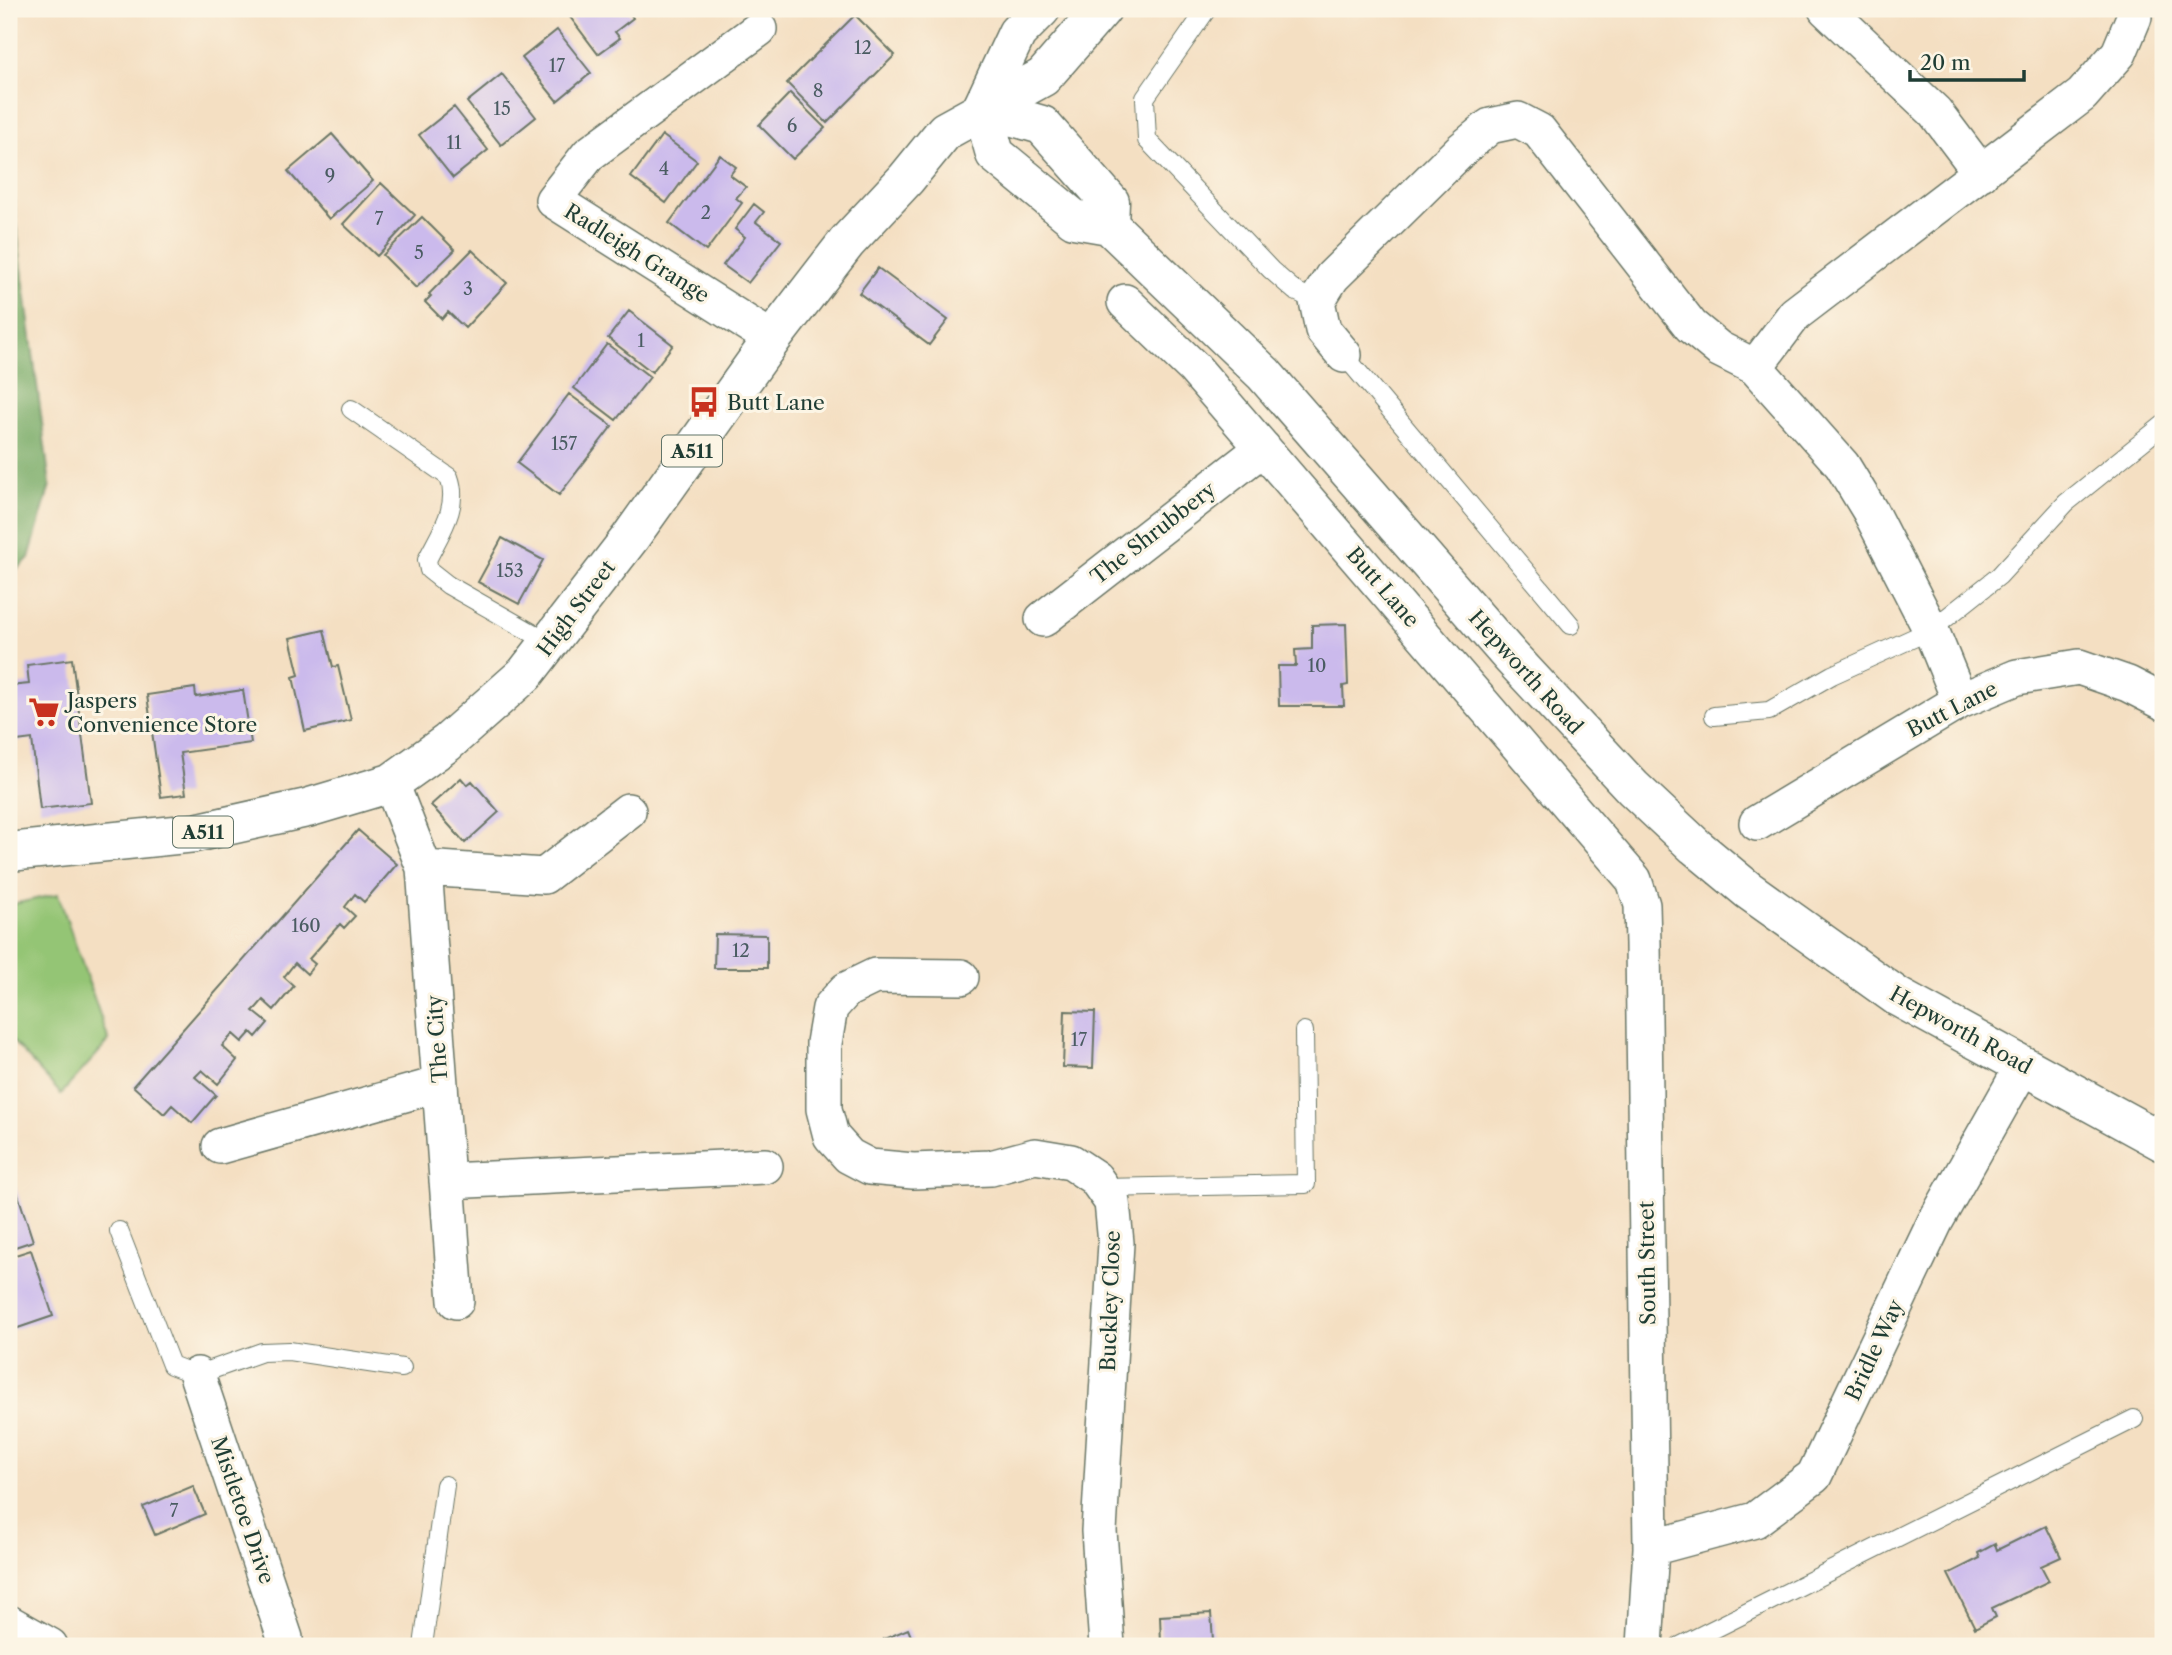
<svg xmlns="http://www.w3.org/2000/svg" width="2172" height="1655" font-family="'Libre Caslon Text',serif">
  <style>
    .green { fill: #94c575; stroke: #5a8154; stroke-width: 2 }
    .forest { fill: #7a6; stroke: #4b744d; stroke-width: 2 }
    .building { fill: #cbbaec }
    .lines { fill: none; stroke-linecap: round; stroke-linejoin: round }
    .lane-casing { stroke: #6a7666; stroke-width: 20 }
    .street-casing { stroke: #6a7666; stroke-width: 38 }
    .secondary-casing { stroke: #6a7666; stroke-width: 41 }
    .highway-casing { stroke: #6a7666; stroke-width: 41 }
    .lane { stroke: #fff; stroke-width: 18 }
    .street { stroke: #fff; stroke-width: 35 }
    .secondary { stroke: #fff; stroke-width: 38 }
    .highway { stroke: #fff; stroke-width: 38 }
    .labels { text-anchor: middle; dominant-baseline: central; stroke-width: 6; stroke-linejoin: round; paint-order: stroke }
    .number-label { font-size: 18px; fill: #4a5c62 }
    .shield { fill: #fcf5e5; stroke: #617469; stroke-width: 2 }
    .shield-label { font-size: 19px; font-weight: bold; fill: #1f3d34 }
    .street-label { font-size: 21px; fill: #1f3d34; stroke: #fcf5e5 }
    .poi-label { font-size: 21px; fill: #1f3d34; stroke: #fcf5e5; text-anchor: start }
  </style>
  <rect width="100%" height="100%" fill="#fcf5e5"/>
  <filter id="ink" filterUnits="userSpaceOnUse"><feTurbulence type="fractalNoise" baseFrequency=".0143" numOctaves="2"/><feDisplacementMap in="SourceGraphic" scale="14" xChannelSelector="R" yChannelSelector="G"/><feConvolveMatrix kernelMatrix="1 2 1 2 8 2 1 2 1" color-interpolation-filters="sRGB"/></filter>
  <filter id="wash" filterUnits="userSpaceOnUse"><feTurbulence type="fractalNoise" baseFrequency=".00686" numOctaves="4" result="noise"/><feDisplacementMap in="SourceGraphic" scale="28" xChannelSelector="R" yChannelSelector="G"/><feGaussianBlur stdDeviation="1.57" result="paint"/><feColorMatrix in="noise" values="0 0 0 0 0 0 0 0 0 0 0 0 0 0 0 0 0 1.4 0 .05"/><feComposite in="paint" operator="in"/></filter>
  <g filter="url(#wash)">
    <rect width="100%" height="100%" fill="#f4dfc2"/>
    <path class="green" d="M58,894L109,1041L61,1094L9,1037V905Z"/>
    <path class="forest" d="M9,167L50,485L29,558L9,577Z"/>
    <g id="blocks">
      <path class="building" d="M564,9H627L633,18L615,32L620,38L598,54Z
        M855,15L895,55L827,123L787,83Z
        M557,30L591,73L557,101L522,58Z
        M502,74L536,117L501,145L467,102Z
        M790,93L825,128L793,159L759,125Z
        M454,107L488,150L453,178L419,135Z
        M332,134L373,181L329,219L288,171Z
        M662,135L697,161L666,203L631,177Z
        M720,155L736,167L730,175L746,187L736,198L742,203L706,251L669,223Z
        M381,183L415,215L377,256L343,224Z
        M754,204L764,212L756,222L781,241L748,283L723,265L745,237L735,229Z
        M422,217L455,250L416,288L383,255Z
        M472,250L507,283L465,328L448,312L442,319L425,302L431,296L429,294Z
        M878,268L948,320L929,345L859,293Z
        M629,311L673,345L652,372L608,338Z
        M607,344L650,377L616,420L574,388Z
        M569,394L612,426L559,495L517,463Z
        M502,538L543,560L519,604L478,582Z
        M1346,624L1348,685L1343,686L1344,706H1279L1278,666H1296L1295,650L1312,649V625Z
        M324,630L333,667L338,666L351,720L305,731L293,677L299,675L290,638Z
        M72,659L91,803L40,809L32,739L9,742V686L29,684L27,665Z
        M195,688L196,697L243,690L251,743L180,753L186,794L161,797L147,695Z
        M461,778L467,785L472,781L499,812L465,843L431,805Z
        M358,830L397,864L364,902L355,894L345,907L355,916L344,928L340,924L309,959L315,964L307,974L295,963L284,977L294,986L274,1010L263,1000L257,1007L253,1011L268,1023L256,1037L251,1032L242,1042L233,1034L222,1046L237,1060L218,1084L202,1070L195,1077L216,1095L192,1123L172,1105L164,1114L133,1086Z
        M715,934L767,935V968H714Z
        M1065,1011L1095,1012L1093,1068L1063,1067Z
        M9,1167L33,1241L9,1249Z
        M31,1250L53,1316L9,1331V1257Z
        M193,1486L205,1514L155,1535L143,1507Z
        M2046,1526L2061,1557L2041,1566L2049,1581L1992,1608L1996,1617L1975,1628L1948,1574L1980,1558L1978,1553L1995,1544L1997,1550Z
        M1211,1613L1213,1640L1161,1643L1160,1616Z
        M908,1629L915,1646H887L884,1639Z"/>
    </g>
  </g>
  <g filter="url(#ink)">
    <use href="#blocks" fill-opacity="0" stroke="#6a7666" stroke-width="2"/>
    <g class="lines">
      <defs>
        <path id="lane" d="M1207,9L1145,98L1147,140L1271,270L1295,291L1317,301
          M1344,355L1571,625
          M351,409L449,477C460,507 440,533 427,560L429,570L448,585L550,643
          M1714,716L1769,711L1832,675L1931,630L1999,576L2066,503L2163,425
          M1102,1188L1306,1184L1304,1031
          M119,1231L171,1365L197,1375L262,1352L289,1351L402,1368
          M423,1646L445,1485
          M1680,1646L2134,1419"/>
        <path id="street" d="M1826,9L1935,112L1981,173
          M759,29L589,154L553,200L772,339
          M1125,302L1194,368L1634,880L1642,905L1643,944L1651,1548L1645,1646
          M1344,355L1323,330L1317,301L1332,277L1460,151L1490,126L1518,120L1539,131L1691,326L1719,349L1755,367L1842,465L1870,511L1931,630L1960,701
          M1755,367L1795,314L2082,95L2119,53L2134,17
          M1043,619L1263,448
          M391,783L424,868L456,1301
          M1757,823L1960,701L2017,677L2079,667L2128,684L2163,702
          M424,868L544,876L628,811
          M961,977L875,976L846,990L830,1008L824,1043V1109L831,1136L849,1156L870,1167L913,1171L991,1168L1035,1156L1071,1162L1095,1178L1112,1202L1116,1243L1099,1531L1107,1646
          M220,1146L440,1084
          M447,1181L765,1166
          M197,1375L285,1638L284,1646
          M1651,1548L1755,1520L1814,1476L1935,1222L2023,1066
          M9,1623L50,1646"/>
        <path id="secondary" d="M982,108L995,154L1074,219L1109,225L1264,374L1510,656L1633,788L1695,846L1748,890L1898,997L2163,1142
          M982,108L1042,125L1110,202L1109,225"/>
        <path id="highway" d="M982,108L1017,33L1041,9
          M9,852L195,833L307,808L391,783L447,743L525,674L630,538L772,339L847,242L906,179L945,131L1043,77L1102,9"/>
      </defs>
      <use href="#lane" class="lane-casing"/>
      <use href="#street" class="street-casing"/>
      <use href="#secondary" class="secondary-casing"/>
      <use href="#highway" class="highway-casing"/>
      <use href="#lane" class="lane"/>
      <use href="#street" class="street"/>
      <use href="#secondary" class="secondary"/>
      <use href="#highway" class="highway"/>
    </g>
  </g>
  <defs>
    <symbol id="bus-bare" viewBox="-9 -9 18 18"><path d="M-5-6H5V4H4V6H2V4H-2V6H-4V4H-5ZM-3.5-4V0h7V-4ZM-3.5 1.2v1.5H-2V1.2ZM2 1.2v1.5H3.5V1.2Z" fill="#c8321e" stroke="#fcf5e5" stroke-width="2.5" paint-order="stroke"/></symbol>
    <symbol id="supermarket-bare" viewBox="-9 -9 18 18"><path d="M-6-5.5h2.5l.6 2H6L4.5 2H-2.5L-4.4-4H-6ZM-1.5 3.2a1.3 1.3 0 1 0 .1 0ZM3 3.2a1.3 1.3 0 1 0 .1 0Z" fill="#c8321e" stroke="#fcf5e5" stroke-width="2.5" paint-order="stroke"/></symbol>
  </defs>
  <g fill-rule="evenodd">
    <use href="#bus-bare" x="682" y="380" width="44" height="44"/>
    <use href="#supermarket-bare" x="22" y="690" width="44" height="44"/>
  </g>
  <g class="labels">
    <g class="number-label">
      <text x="863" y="48">12</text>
      <text x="557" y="66">17</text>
      <text x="818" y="91">8</text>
      <text x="502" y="109">15</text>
      <text x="792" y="126">6</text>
      <text x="454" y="143">11</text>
      <text x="664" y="169">4</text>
      <text x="330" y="176">9</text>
      <text x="706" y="213">2</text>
      <text x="379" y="219">7</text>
      <text x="419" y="253">5</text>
      <text x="468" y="289">3</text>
      <text x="641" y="341">1</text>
      <text x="564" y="444">157</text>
      <text x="510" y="571">153</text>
      <text x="1317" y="666">10</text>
      <text x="306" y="926">160</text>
      <text x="741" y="951">12</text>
      <text x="1079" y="1040">17</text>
      <text x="174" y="1511">7</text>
    </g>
    <g class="shield">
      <rect x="662" y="435.5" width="60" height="31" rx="5"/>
      <rect x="173" y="816.5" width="60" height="31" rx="5"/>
    </g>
    <g class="shield-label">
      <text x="692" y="451">A511</text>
      <text x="203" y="832">A511</text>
    </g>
    <g class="street-label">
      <text transform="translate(637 253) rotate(32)">Radleigh Grange</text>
      <text transform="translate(1153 533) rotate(-38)">The Shrubbery</text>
      <text transform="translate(1383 587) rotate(49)">Butt Lane</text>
      <text transform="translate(576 608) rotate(-53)">High Street</text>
      <text transform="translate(1526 672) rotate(48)">Hepworth Road</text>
      <text transform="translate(1952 709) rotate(-27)">Butt Lane</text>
      <text transform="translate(1961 1030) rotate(29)">Hepworth Road</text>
      <text transform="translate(437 1039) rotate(-94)">The City</text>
      <text transform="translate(1647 1263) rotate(-91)">South Street</text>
      <text transform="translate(1110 1301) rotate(-88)">Buckley Close</text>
      <text transform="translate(1874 1350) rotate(-65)">Bridle Way</text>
      <text transform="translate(243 1510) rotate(71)">Mistletoe Drive</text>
    </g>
    <g class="poi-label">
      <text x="727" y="402">Butt Lane</text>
      <text x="67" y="700">Jaspers<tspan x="67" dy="24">Convenience Store</tspan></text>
    </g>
  </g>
  <rect width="2172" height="1655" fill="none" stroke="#fcf5e5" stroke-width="35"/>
  <path d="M1910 70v10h114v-10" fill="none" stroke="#1f3d34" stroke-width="3.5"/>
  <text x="1920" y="70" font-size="21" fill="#1f3d34" stroke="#fcf5e5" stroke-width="5" paint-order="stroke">20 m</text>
</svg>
